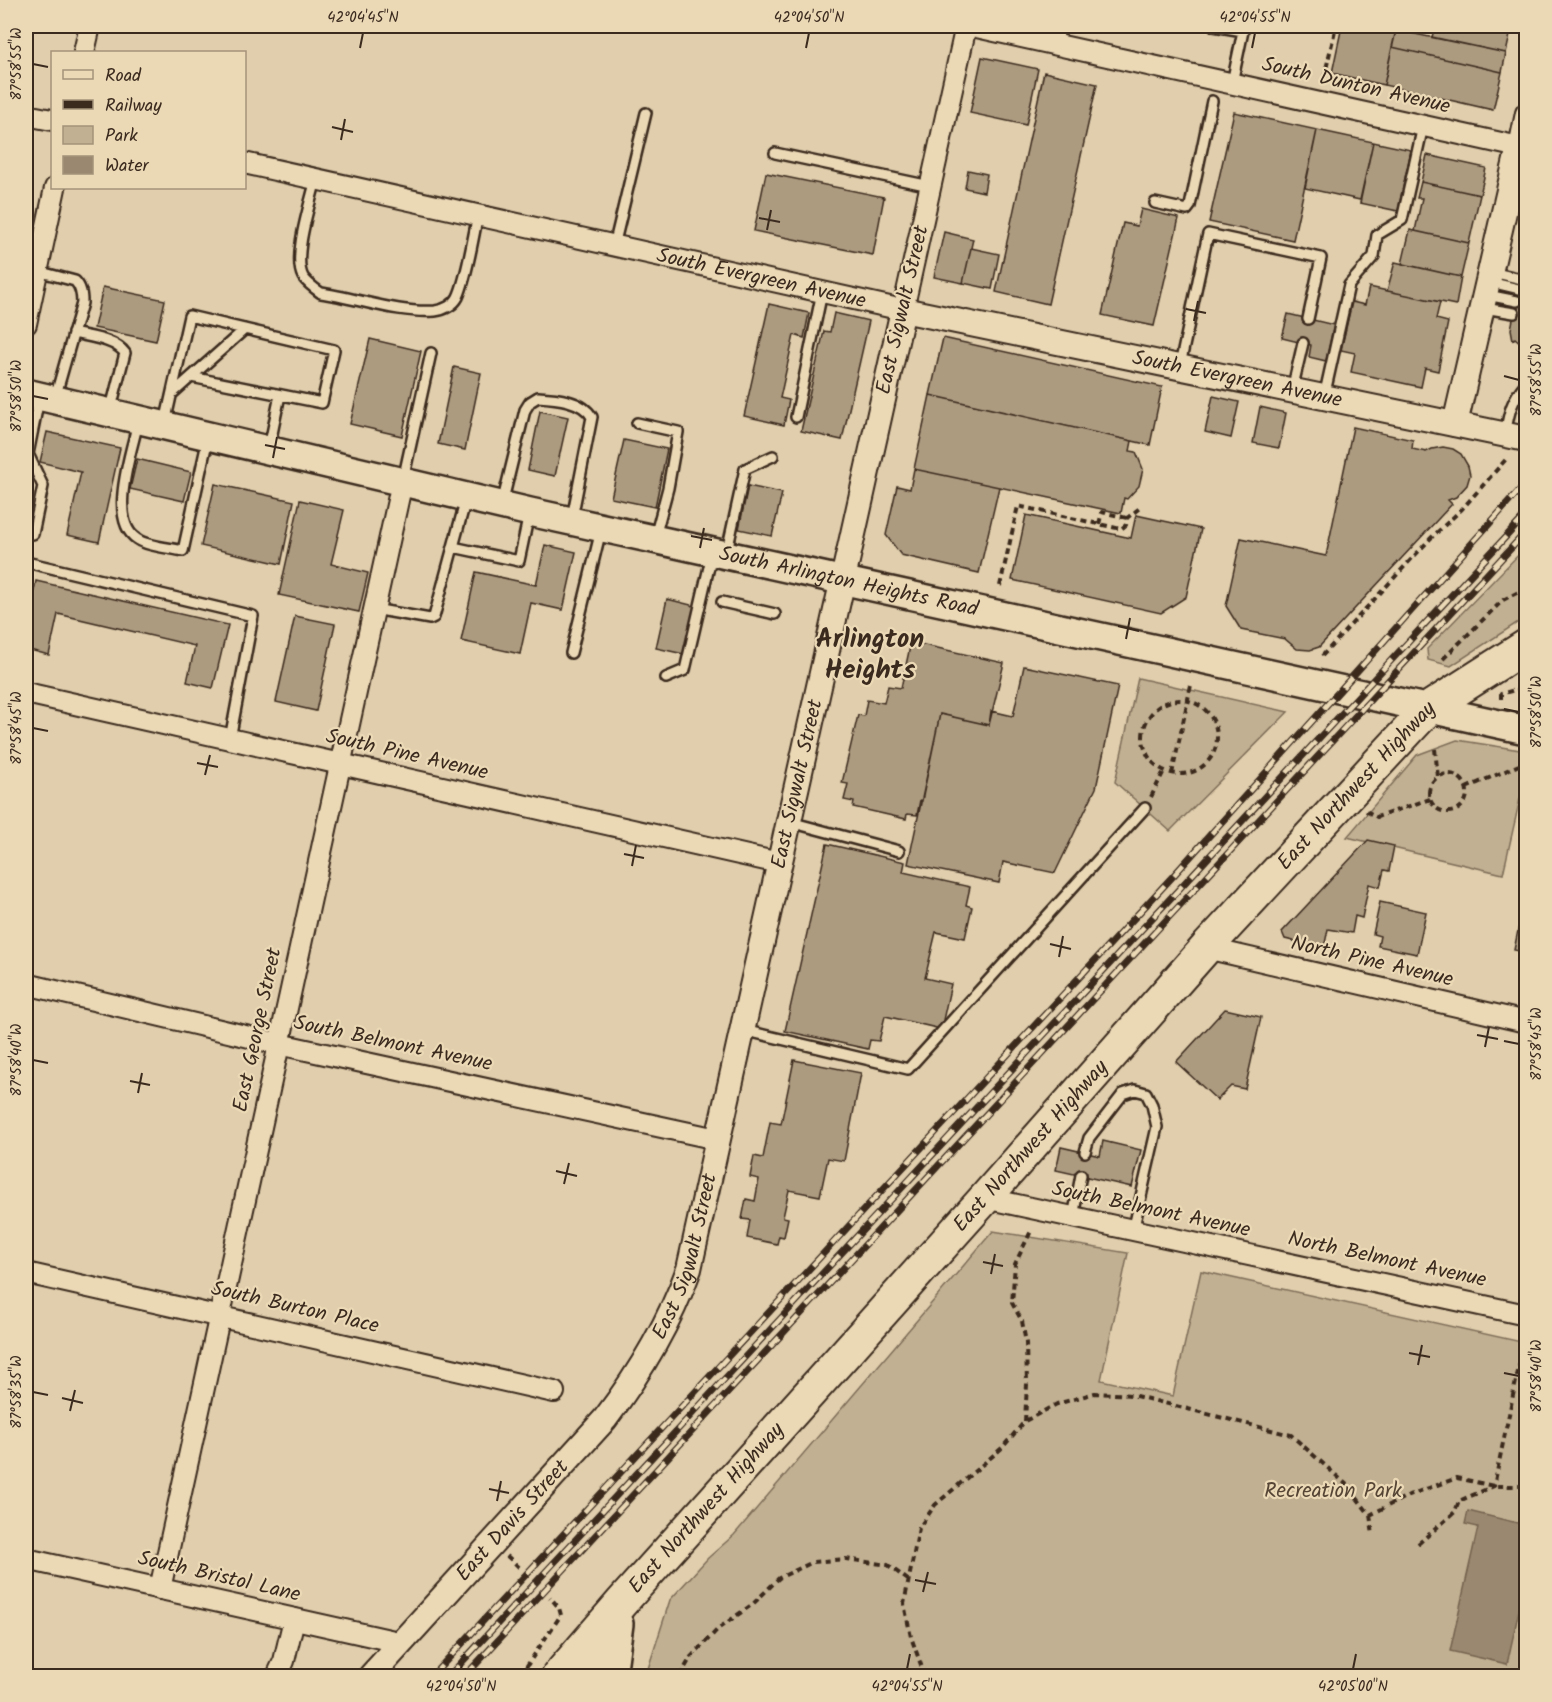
<svg xmlns="http://www.w3.org/2000/svg" width="1552" height="1702" font-family="Kalam,sans-serif">
  <style>
    .green { fill: #c2b092; stroke: #7e6d58; stroke-width: 1.5 }
    .water { fill: #9a8870; stroke: #74624f; stroke-width: 1.5 }
    .building { fill: #ad9b80; stroke: #3b2a1e; stroke-width: 1.5 }
    .lines { fill: none; stroke-linecap: round; stroke-linejoin: round }
    .service-casing { stroke: #3b2a1e; stroke-width: 14 }
    .minor-casing { stroke: #3b2a1e; stroke-width: 24 }
    .tertiary-casing { stroke: #3b2a1e; stroke-width: 28 }
    .secondary-casing { stroke: #3b2a1e; stroke-width: 32 }
    .primary-casing { stroke: #3b2a1e; stroke-width: 36 }
    .path { stroke: #3b2a1e; stroke-width: 4; stroke-dasharray: 6 4.5; stroke-linecap: butt }
    .service { stroke: #ebd9b6; stroke-width: 9 }
    .minor { stroke: #ebd9b6; stroke-width: 20 }
    .tertiary { stroke: #ebd9b6; stroke-width: 24 }
    .secondary { stroke: #ebd9b6; stroke-width: 27 }
    .primary { stroke: #ebd9b6; stroke-width: 32 }
    .rail-casing { stroke: #3b2a1e; stroke-width: 7 }
    .rail { stroke: #ebd9b6; stroke-width: 4.5; stroke-dasharray: 14; stroke-linecap: butt }
    .ticks { fill: none; stroke: #3b2a1e; stroke-width: 2 }
    .labels { text-anchor: middle; dominant-baseline: central; stroke-width: 4.5; stroke-linejoin: round; paint-order: stroke }
    .street-label { font-size: 21px; fill: #3b2a1e; stroke: #ebd9b6 }
    .park-label { font-size: 21px; fill: #564535; stroke: #ebd9b6 }
    .district-label { font-size: 27px; font-weight: bold; fill: #3b2a1e; stroke: #ebd9b6 }
    .neatline { fill: none; stroke: #3b2a1e; stroke-width: 2 }
    .ticks-label { font-size: 15px; text-anchor: middle; fill: #3b2a1e }
  </style>
  <rect width="100%" height="100%" fill="#e0cead"/>
  <filter id="ink" filterUnits="userSpaceOnUse"><feTurbulence type="fractalNoise" baseFrequency=".0167" numOctaves="2"/><feDisplacementMap in="SourceGraphic" scale="12" xChannelSelector="R" yChannelSelector="G"/><feConvolveMatrix kernelMatrix="1 2 1 2 8 2 1 2 1" color-interpolation-filters="sRGB"/></filter>
  <g filter="url(#ink)">
    <path class="green" d="M1526,547V617L1451,666L1428,660L1427,649Z
      M1138,678L1288,712L1170,831L1115,782Z
      M1457,740L1526,751V772L1503,874L1347,837L1417,755Z
      M993,1231L1128,1253L1101,1380L1173,1396L1201,1271L1526,1343V1676H672L647,1672L670,1600L708,1558L734,1535Z"/>
    <path class="water" d="M1468,1511L1526,1525V1579L1507,1664L1450,1651L1478,1527L1465,1524Z"/>
    <path class="building" d="M1342,26H1397L1384,85L1332,73Z
      M1435,26H1512L1506,53L1432,37Z
      M1396,30L1506,53L1502,72L1392,47Z
      M1392,47L1502,72L1493,110L1384,85Z
      M982,57L1038,69L1026,125L970,113Z
      M1044,72L1097,84L1048,304L996,292Z
      M1234,112L1317,130L1293,240L1209,222Z
      M1317,130L1373,142L1360,200L1305,188Z
      M1373,142L1411,150L1398,211L1360,203Z
      M1427,155L1486,168L1480,195L1421,182Z
      M968,170L987,174L984,192L965,188Z
      M766,173L884,197L873,255L754,231Z
      M1421,182L1480,195L1469,243L1415,231L1422,198H1417Z
      M1141,209L1179,218L1154,326L1102,315L1123,223L1137,226Z
      M1410,230L1469,243L1461,277L1402,264Z
      M944,232L973,239L963,283L934,277Z
      M971,248L999,254L992,289L963,283Z
      M1526,255V339L1522,344L1515,338L1513,340L1511,329Z
      M1395,262L1461,277L1456,305L1387,291Z
      M103,287L165,300L156,341L94,328Z
      M1369,287L1440,302L1436,319L1448,322L1438,371L1425,368L1421,387L1351,372L1355,353L1341,350L1352,302L1365,305Z
      M769,304L809,313L804,338L794,335L780,398L789,400L784,425L744,416Z
      M834,313L869,321L842,440L801,431L824,331L830,332Z
      M1288,314L1334,325L1326,361L1309,357L1311,345L1282,338Z
      M943,338L1162,387L1150,445L930,395Z
      M370,339L421,351L402,436L350,424Z
      M454,367L481,373L465,450L438,444Z
      M930,395L1132,441L1130,451L1136,452L1143,469L1139,486L1127,499L1124,498L1121,513L914,469Z
      M1213,396L1239,402L1231,438L1205,432Z
      M1260,407L1286,413L1279,448L1253,443Z
      M540,411L568,417L555,476L528,470Z
      M1353,427L1413,440L1412,449L1426,452L1432,449L1443,447L1453,449L1461,454L1468,466L1470,475L1467,485L1456,497L1448,500L1452,504L1319,647L1310,650L1297,649L1285,639L1241,630L1226,606L1241,538L1326,556Z
      M47,432L120,448L99,542L67,535L81,472L40,462Z
      M624,440L667,449L655,507L611,498Z
      M137,459L191,472L184,501L130,489Z
      M914,469L999,487L979,573L901,555L886,535L897,486L910,489Z
      M215,484L294,501L281,564L201,546Z
      M748,486L782,493L772,536L739,529Z
      M300,500L344,510L331,564L368,573L359,612L279,595Z
      M1026,515L1131,538L1136,515L1201,529L1186,597L1161,613L1012,580Z
      M545,545L576,552L563,610L531,603L520,654L461,641L476,572L536,585Z
      M36,581L228,625L213,688L187,682L195,646L58,614L49,655L26,649V629Z
      M667,599L695,606L684,654L656,648Z
      M295,616L335,624L316,711L276,702Z
      M911,642L1004,663L989,725L940,714L922,801L920,800L917,815L907,814L906,819L853,807L854,802L844,800L848,784L842,783L858,715L864,716L867,700L884,703L888,686L901,688Z
      M1024,666L1118,686L1096,788L1055,873L1003,862L999,883L908,864L940,714L989,725L991,711L1013,716Z
      M1368,840L1394,846L1389,871L1384,870L1380,887L1369,884L1362,918L1355,916L1352,933L1328,929L1324,948L1285,939L1282,932Z
      M827,844L905,862L903,872L970,887L966,905L972,907L965,938L936,932L925,978L951,984L941,1029L885,1016L879,1041L870,1040L868,1049L785,1031Z
      M1380,902L1426,912L1417,954L1378,946L1380,936L1373,934Z
      M1521,916L1526,917V975L1520,973L1525,952L1514,950Z
      M1225,1009L1261,1017L1245,1089L1231,1086L1217,1100L1176,1062Z
      M794,1060L861,1073L844,1161L828,1158L820,1196L789,1190L783,1217L788,1218L784,1237L779,1236L777,1244L747,1238L750,1220L742,1219L746,1199L755,1201L759,1179L750,1177L754,1156L763,1158L770,1122L781,1124Z
      M1103,1141L1141,1150L1132,1187L1056,1170L1061,1147L1100,1156Z"/>
    <g class="lines">
      <defs>
        <path id="service" d="M1214,26L1243,31L1232,83
          M1056,44L1061,26
          M775,153L930,186
          M316,179C311,201 292,257 303,277C308,284 314,288 321,293C357,298 399,314 435,311C444,310 454,305 458,297C467,278 473,237 478,215
          M1155,203L1187,210L1190,206L1212,101
          M614,246L646,113
          M37,271L75,281C81,287 82,294 82,303L55,398
          M1492,272L1521,279
          M1490,282L1519,289
          M1487,295L1517,301
          M1484,308L1514,313
          M73,333C89,337 115,339 125,353L110,412
          M1180,365L1208,234L1321,258L1308,319
          M1292,390L1303,343
          M173,393L245,329
          M1324,397L1349,285L1374,256L1377,235L1402,220L1423,126
          M796,417L822,292
          M138,422C132,450 107,520 137,539C146,546 171,548 183,551L208,438
          M165,423L189,316L334,350L322,403L191,377
          M637,423L678,432L668,488L655,537
          M1505,435C1509,412 1511,401 1526,383
          M269,448L280,395
          M403,480L431,353
          M502,504L525,410L530,402L538,397C556,398 582,400 592,417L572,518
          M33,534L43,486L28,454L39,399
          M453,547L519,561L529,514
          M727,551L745,469L773,456
          M26,562L253,616L230,739
          M722,602L775,614
          M374,609L430,619L434,617L466,499
          M571,653L601,530
          M666,678L685,670L712,554
          M790,822L899,851
          M743,1030L908,1069L1145,808
          M1085,1152L1089,1138L1123,1094L1135,1090L1146,1093L1152,1105L1157,1127L1133,1231
          M1073,1217L1081,1175"/>
        <g id="minor">
          <path d="M972,26L1519,147L1526,113"/>
          <path d="M84,52L90,26"/>
          <path d="M26,115L52,120"/>
          <path id="s1" d="M244,163L903,310L966,26"/>
          <path d="M26,324L55,188"/>
          <path d="M26,693L779,863"/>
          <path d="M1206,948L1526,1022"/>
          <path d="M26,984L279,1044L717,1139"/>
          <path d="M985,1198L1526,1315"/>
          <path d="M26,1273L554,1392"/>
          <path d="M26,1559L403,1643"/>
          <path d="M160,1589L402,482"/>
          <path d="M277,1676L284,1661L294,1619"/>
        </g>
        <g id="tertiary">
          <path d="M1455,424L1519,147L1526,148"/>
          <path id="s2" d="M371,1676L605,1419C640,1373 669,1324 689,1269L903,310L1526,439"/>
        </g>
        <g id="secondary">
          <path id="s3" d="M26,393L530,512L1526,730"/>
          <path d="M585,1676L611,1625"/>
          <path d="M612,1676L619,1624"/>
        </g>
        <g id="primary">
          <path id="s4" d="M558,1676L622,1602L985,1198L1206,948L1429,708L1526,646"/>
        </g>
      </defs>
      <use href="#service" class="service-casing"/>
      <use href="#minor" class="minor-casing"/>
      <use href="#tertiary" class="tertiary-casing"/>
      <use href="#secondary" class="secondary-casing"/>
      <use href="#primary" class="primary-casing"/>
      <path class="path" d="M1324,78L1336,26
        M1099,524L1102,512L1127,518
        M1000,586L1018,506L1121,529L1126,525L1127,518L1141,507
        M1322,656L1430,539L1462,509L1508,457
        M1443,659L1503,600L1526,588
        M1501,699V694L1518,689
        M1143 737a37 37 0 1 1 74 0a37 37 0 1 1-74 0Z
        M1435,749L1438,777
        M1172,774L1191,685
        M1429 793a19 19 0 1 1 38 0a19 19 0 1 1-38 0Z
        M1466,788L1526,762
        M1151,797L1164,771
        M1366,811L1377,817L1430,799
        M1025,1421L1027,1384L1026,1343L1022,1321L1012,1303L1015,1264L1031,1231
        M1370,1515L1373,1535
        M1418,1544L1455,1512L1459,1501L1494,1486L1525,1338
        M507,1556L521,1569
        M520,1676L561,1615L559,1608L550,1597
        M637,1676H638
        M680,1676L691,1657L719,1628L753,1604L779,1578L813,1562L846,1559L888,1565L908,1580
        M925,1676L911,1637L904,1604L919,1528L935,1505L1002,1448L1025,1421L1057,1404L1095,1393L1132,1395L1291,1435L1347,1485L1370,1515L1409,1495L1457,1478L1494,1486H1526"/>
      <use href="#service" class="service"/>
      <use href="#minor" class="minor"/>
      <use href="#tertiary" class="tertiary"/>
      <use href="#secondary" class="secondary"/>
      <use href="#primary" class="primary"/>
      <defs>
        <path id="rail" d="M432,1676L1174,875L1526,483
          M449,1676L1526,515
          M465,1676L1526,532"/>
      </defs>
      <use href="#rail" class="rail-casing"/>
      <use href="#rail" class="rail"/>
    </g>
  </g>
  <path class="ticks" d="M360,48L363,33M806,48L809,33M1252,48L1255,33M33,64L48,67M332,127L353,132M341,140L345,119M759,218L780,222M767,230L771,210M1186,309L1206,313M1194,321L1198,301M1504,376L1519,380M33,396L48,399M265,445L285,449M273,458L277,437M691,536L712,540M700,548L704,528M1118,626L1139,631M1126,639L1130,618M1504,709L1519,712M33,728L48,731M197,763L218,767M205,775L210,755M624,854L644,858M632,866L636,845M1050,944L1071,949M1059,957L1063,936M1477,1035L1498,1039M1504,1041L1519,1044M1485,1047L1489,1027M33,1060L48,1063M130,1081L150,1085M138,1093L142,1073M556,1171L577,1176M564,1184L569,1163M983,1262L1003,1266M991,1274L995,1254M1409,1353L1430,1357M1418,1365L1422,1345M1504,1373L1519,1376M33,1392L48,1395M62,1398L83,1403M70,1411L75,1390M489,1489L509,1493M497,1501L501,1481M915,1580L936,1584M923,1592L928,1572M461,1669L464,1654M907,1669L910,1654M1353,1669L1356,1654"/>
  <g class="labels">
    <g class="street-label">
      <text transform="translate(1356 86) rotate(13)">South Dunton Avenue</text>
      <text stroke="none"><textPath href="#s1" startOffset="530">South Evergreen Avenue</textPath></text>
      <text transform="translate(903 310) rotate(-77)">East Sigwalt Street</text>
      <text stroke="none"><textPath href="#s2" startOffset="1844">South Evergreen Avenue</textPath></text>
      <text stroke="none"><textPath href="#s3" startOffset="844">South Arlington Heights Road</textPath></text>
      <text transform="translate(407 755) rotate(13)">South Pine Avenue</text>
      <text stroke="none"><textPath href="#s2" startOffset="1017">East Sigwalt Street</textPath></text>
      <text stroke="none"><textPath href="#s4" startOffset="1196">East Northwest Highway</textPath></text>
      <text transform="translate(1372 962) rotate(13)">North Pine Avenue</text>
      <text transform="translate(258 1030) rotate(-78)">East George Street</text>
      <text transform="translate(393 1044) rotate(12)">South Belmont Avenue</text>
      <text stroke="none"><textPath href="#s4" startOffset="710">East Northwest Highway</textPath></text>
      <text transform="translate(1151 1210) rotate(12)">South Belmont Avenue</text>
      <text stroke="none"><textPath href="#s2" startOffset="531">East Sigwalt Street</textPath></text>
      <text transform="translate(1387 1260) rotate(12)">North Belmont Avenue</text>
      <text transform="translate(295 1308) rotate(13)">South Burton Place</text>
      <text stroke="none"><textPath href="#s4" startOffset="224">East Northwest Highway</textPath></text>
      <text stroke="none"><textPath href="#s2" startOffset="210">East Davis Street</textPath></text>
      <text transform="translate(219 1577) rotate(13)">South Bristol Lane</text>
    </g>
    <g class="park-label">
      <text x="1333" y="1491">Recreation Park</text>
    </g>
    <g class="district-label">
      <text x="870" y="639">Arlington<tspan x="870" dy="31">Heights</tspan></text>
    </g>
  </g>
  <rect width="1552" height="1702" fill="none" stroke="#ebd9b6" stroke-width="66"/>
  <rect x="51" y="51" width="195" height="138" fill="#ebd9b6" stroke="#a59379" stroke-width="1.5"/>
  <rect x="63" y="70" width="30" height="9" fill="#ebd9b6" stroke="#a59379" stroke-width="1.5"/>
  <text x="105" y="81" font-size="18" fill="#3b2a1e">Road</text>
  <rect x="63" y="100" width="30" height="9" fill="#3b2a1e" stroke="#a59379" stroke-width="1.5"/>
  <text x="105" y="111" font-size="18" fill="#3b2a1e">Railway</text>
  <rect x="63" y="126" width="30" height="18" fill="#c2b092" stroke="#a59379" stroke-width="1.5"/>
  <text x="105" y="141" font-size="18" fill="#3b2a1e">Park</text>
  <rect x="63" y="156" width="30" height="18" fill="#9a8870" stroke="#a59379" stroke-width="1.5"/>
  <text x="105" y="171" font-size="18" fill="#3b2a1e">Water</text>
  <rect x="33" y="33" width="1486" height="1636" class="neatline"/>
  <g class="ticks-label">
    <text x="363" y="22">42°04'45"N</text>
    <text x="809" y="22">42°04'50"N</text>
    <text x="1255" y="22">42°04'55"N</text>
    <text transform="translate(16 64) rotate(-90)" y="5">87°58'55"W</text>
    <text transform="translate(1536 380) rotate(-90)" y="5">87°58'55"W</text>
    <text transform="translate(16 396) rotate(-90)" y="5">87°58'50"W</text>
    <text transform="translate(1536 712) rotate(-90)" y="5">87°58'50"W</text>
    <text transform="translate(16 728) rotate(-90)" y="5">87°58'45"W</text>
    <text transform="translate(1536 1044) rotate(-90)" y="5">87°58'45"W</text>
    <text transform="translate(16 1060) rotate(-90)" y="5">87°58'40"W</text>
    <text transform="translate(1536 1376) rotate(-90)" y="5">87°58'40"W</text>
    <text transform="translate(16 1392) rotate(-90)" y="5">87°58'35"W</text>
    <text x="461" y="1691">42°04'50"N</text>
    <text x="907" y="1691">42°04'55"N</text>
    <text x="1353" y="1691">42°05'00"N</text>
  </g>
</svg>
